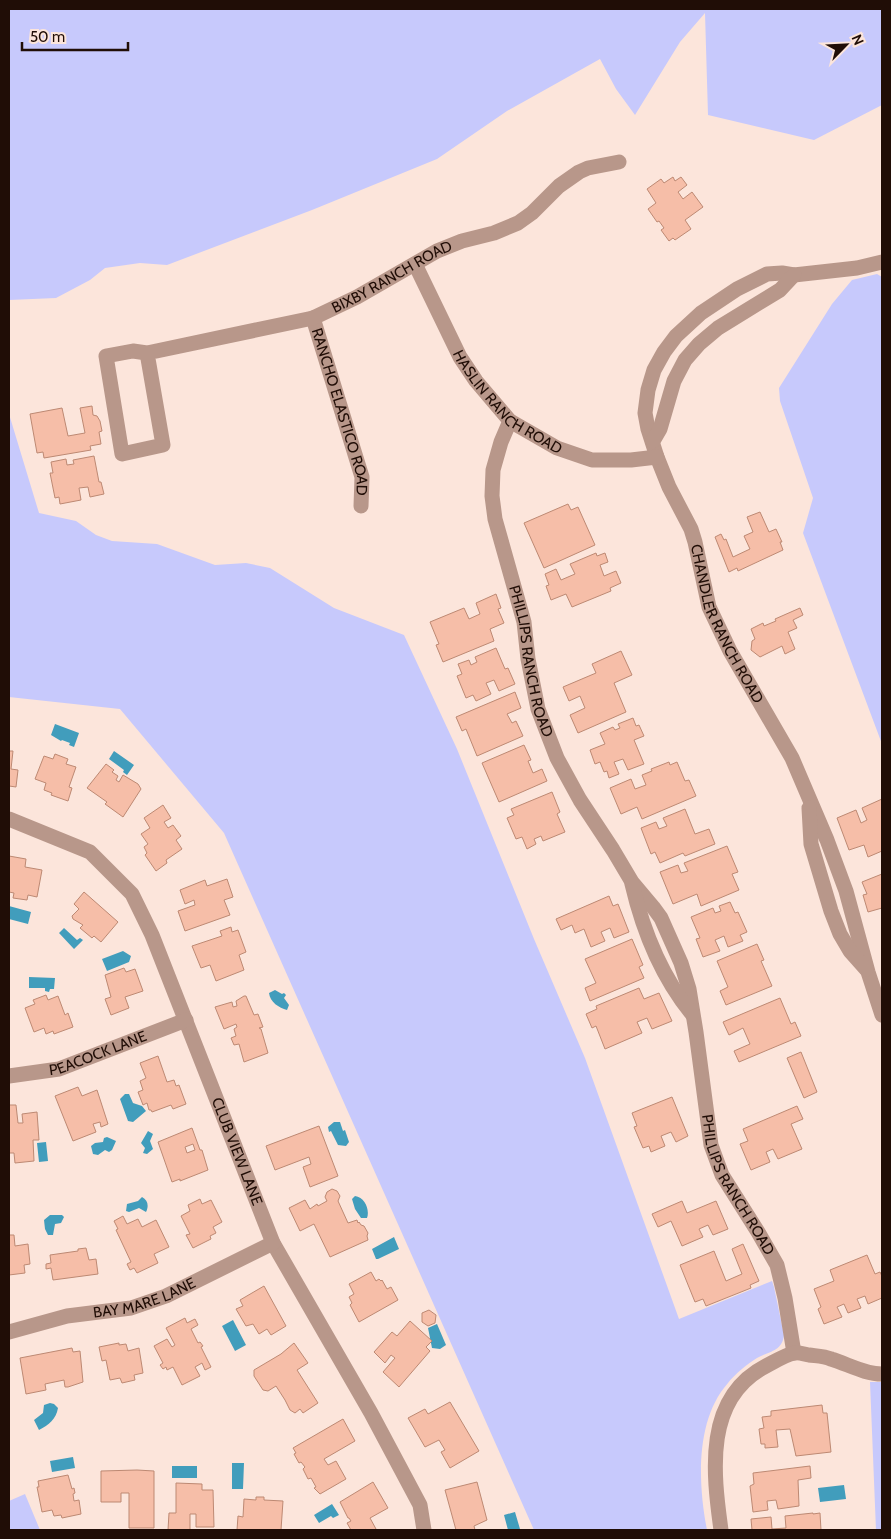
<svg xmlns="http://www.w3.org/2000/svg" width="891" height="1539" font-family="Cabin,sans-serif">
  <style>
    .green { fill: #c7c9fc }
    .water { fill: #419dbc }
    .building { fill: #f6bea8; stroke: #bd8973; fill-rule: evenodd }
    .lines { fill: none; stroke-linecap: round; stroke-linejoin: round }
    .street { stroke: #b8978a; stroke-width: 15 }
    .labels { text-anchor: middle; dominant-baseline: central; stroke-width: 5; stroke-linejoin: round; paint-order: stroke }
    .street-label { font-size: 15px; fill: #200d06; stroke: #fce5db }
  </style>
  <rect width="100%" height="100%" fill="#fce5db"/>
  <path class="green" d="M9,9H882V105L814,140L708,115L705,13L680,42L635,115L616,89L600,59L507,111L437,159L312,210L167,265L140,263L105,268L90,280L56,298L9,300Z
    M877,274L882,277V744L803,533L813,498L780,401L779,388L832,304L852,280Z
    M9,414L39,513L76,521L96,535L112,541L157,544L215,565L246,563L270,568L334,608L404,635L457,749L534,939L585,1058L679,1319L772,1281L774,1287L784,1335C782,1352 769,1351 757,1358C747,1364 735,1374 728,1383C695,1420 698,1484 707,1530H534L224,833L120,709L9,697Z
    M870,1382H882V1530H876Z
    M25,1494L40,1530H9V1501Z"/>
  <path class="water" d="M55,724L79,733L74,747L69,745L70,743L62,740L61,741L51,735Z
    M114,751L134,765L127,775L123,772L124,770L109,759Z
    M9,906L31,912L28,924L9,919Z
    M64,928L77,940L80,938L83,940L74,949L59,933Z
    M123,951L131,956L129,962L107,971L102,959Z
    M29,977L55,978L54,989H50L49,992L45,991V988H29Z
    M275,990L282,994L284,993L286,995L284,998L289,1005L287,1010C279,1008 270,1002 269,993Z
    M125,1094H129L133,1103L142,1106L146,1111L133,1122L128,1121L120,1099Z
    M334,1122H340L343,1131L345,1130L349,1142L346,1146L338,1145L331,1131L329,1132L328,1127Z
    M148,1131L153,1134L150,1141L153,1149L147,1154L143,1153L145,1148L141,1143Z
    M107,1137L116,1141L112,1150L109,1152L105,1150L98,1155L93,1154L91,1146L95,1143L103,1142L104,1138Z
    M46,1142L48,1161L39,1162L37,1143Z
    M355,1196C365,1197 370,1210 367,1218H361L355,1209L352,1199Z
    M142,1197C148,1200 149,1206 146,1212L139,1208L129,1212L126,1211L127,1204L138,1201Z
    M50,1215H62L64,1217L61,1223L55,1224L53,1235H48L45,1229L44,1220Z
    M394,1237L399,1249L378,1259H376L372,1249Z
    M233,1320L246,1345L235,1351L222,1326Z
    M437,1324L446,1345L440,1349L432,1348L428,1328Z
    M50,1403L54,1404L58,1408C56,1419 49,1425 39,1430L34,1420L43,1413L44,1405Z
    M73,1457L75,1468L52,1472L50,1461Z
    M232,1463H244L243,1489H232Z
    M172,1466H197V1478H172Z
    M844,1485L846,1499L820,1502L818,1488Z
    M332,1504L339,1515L333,1518L331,1516L319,1523L314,1515Z
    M515,1512L520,1529L522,1530H508L504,1515Z"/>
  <path class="building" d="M673,177L675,181L681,177L687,185L678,192L683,199L692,192L703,207L685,220L691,229L675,240L673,238L669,241L661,230L664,228L659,221L657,222L648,209L656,203L647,189L661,179L664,183Z
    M92,406L93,415L97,416L100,421L102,431L99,432L101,444L90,446L91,450L44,458L43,452L37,453L30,414L62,408L68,436L85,433L80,408Z
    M94,456L99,482H101L104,494L90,497L88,487L79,488L81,500L60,504L59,497L55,498L50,473H53L51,462L66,459L67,465L74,464L73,460Z
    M568,504L571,510L578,507L595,545L544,568L524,523Z
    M760,512L769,532L776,529L782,542H780L783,550L738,571L737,568L729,572L715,537L721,534L724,540L726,539L733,557L750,549L744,536L753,532L747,517Z
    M596,553L597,556L605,553L608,562L600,565L604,576L616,571L621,583L610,588L611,591L572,607L566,594L551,600L546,586L549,585L545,574L556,569L561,580L575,574L570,564Z
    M496,594L501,608L498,609L504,623L490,629L494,641L443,662L436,645L439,644L430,622L464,608L469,619L480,614L476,603Z
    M800,608L803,615L793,620L797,628L788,632L795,649L785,654L782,646L760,657L751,650L752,641L755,639L751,629L763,623L764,626L776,621L775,619Z
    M496,648L505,669L508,668L515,684L499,691L494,680L486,683L491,694L476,701L473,695L466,698L457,676L462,674L458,664L469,660L471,665L477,662L475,657Z
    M621,651L632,675L614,683L626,712L578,733L570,715L585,708L580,696L569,701L563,687L596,673L592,664Z
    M515,692L521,708L507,714L512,723L516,721L523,736L477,756L466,729L462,731L456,717Z
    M633,718L636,726L639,725L644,736L634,740L644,764L628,770L623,759L614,762L619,774L609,778L607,771L604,772L600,762L595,764L590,750L605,744L600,733L613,727L615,730L620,728L618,724Z
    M524,745L531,760L528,761L533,773L542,769L547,781L499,802L482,763Z
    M9,746V751H13L11,769L18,770L16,787L9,786Z
    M55,754L68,759L66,764L76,767L69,787L72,788L68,801L51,795L52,793L44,790L46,783L35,779L44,756L53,759Z
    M669,762L670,765L677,762L685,781L689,780L696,796L642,819L637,807L621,814L610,788L631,779L635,789L646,785L642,775L652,771L651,769Z
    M106,764L114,770L112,772L118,776L116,780L119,782L123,775L138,784L141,789L123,817L105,804L107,802L87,788Z
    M552,792L560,812L557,814L565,832L543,841L541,836L534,839L536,844L527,849L522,837L516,839L507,818L514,815L511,809Z
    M882,799V851L868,857L864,845L849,850L837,818L856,810L861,823L867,820L862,808Z
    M163,805L171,818L164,822L168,828L173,825L181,836L176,840L182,849L166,860L167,863L156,871L145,855L147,853L144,847L148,844L141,834L150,828L144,818Z
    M685,809L695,834L709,829L715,844L685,856L683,853L660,863L655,852L651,854L641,828L656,822L659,829L667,826L663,818Z
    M727,846L738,872L732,874L739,890L701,906L697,894L673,904L660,872L678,865L681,873L688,871L684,863Z
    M9,856L26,859L25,867L42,870L37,897L28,895L27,900L13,898L14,893L9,892Z
    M882,874V908L868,912L863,895L867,894L862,882Z
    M227,879L233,897L224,900L230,915L185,931L178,911L195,905L194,900L185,904L180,890L205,880L207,886Z
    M84,892L118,922L101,942L94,936L92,938L80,928L83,925L73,919L72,916L79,909L74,904Z
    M609,896L613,906L618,904L629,932L614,938L610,928L601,932L605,941L591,947L584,929L575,933L572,925L561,930L556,919Z
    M730,902L735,913L738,912L747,932L740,935L743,941L728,947L724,936L715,940L720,951L703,957L696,939L700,938L691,917L713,908L715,913L721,911L719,906Z
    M231,927L232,932L238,930L246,952L239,955L244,970L216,981L210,965L201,968L192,946L222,936L220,931Z
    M632,939L643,965L639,967L644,978L590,1001L585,988L596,983L585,959Z
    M757,944L764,960L761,961L772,986L726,1005L720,991L728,987L717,961Z
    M124,968L126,972L135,969L143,991L125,997L129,1008L111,1015L105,999L111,997L105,975Z
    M639,988L644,999L659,993L672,1021L652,1029L647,1018L637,1022L642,1033L605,1049L596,1026L592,1028L586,1014L597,1009L596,1006Z
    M46,995L48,1000L58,996L65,1015L68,1013L73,1027L54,1034L53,1031L46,1034L44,1028L34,1032L25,1008L35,1004L33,1000Z
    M244,996H246L254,1015L258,1014L263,1027L259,1028L261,1029L268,1053L244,1062L239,1044L234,1045L231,1038L236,1036L234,1029L237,1027L236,1024L224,1029L215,1007L232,1002L233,1007L237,1006L236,1001Z
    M780,998L791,1024L795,1022L801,1036L739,1062L734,1051L750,1044L743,1028L729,1035L723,1022Z
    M801,1052L817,1092L804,1098L787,1058Z
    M158,1056L167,1082L174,1080L176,1086L179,1085L186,1104L173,1109L171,1105L152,1112L151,1110H149L147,1103L143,1105L138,1092L143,1090L140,1081L146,1078L140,1063Z
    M78,1087L82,1096L97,1090L108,1124L101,1127L100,1122L93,1124L96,1132L73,1141L55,1096Z
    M672,1097L688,1136L676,1142L671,1132L661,1136L665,1146L651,1152L649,1146L643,1148L634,1127L637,1126L632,1113Z
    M9,1105H16L18,1123H23L22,1114L37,1112L39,1140H33L34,1161L15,1163L14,1153H9Z
    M797,1106L803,1119L791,1124L802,1149L778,1159L773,1149L766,1152L770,1162L751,1170L740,1144L748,1141L743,1129Z
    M319,1126L338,1176L310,1187L303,1167L311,1164L309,1157L275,1170L266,1146Z
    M192,1128L200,1150H202L208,1170L180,1181V1179L172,1182L158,1142ZM193,1144L195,1150L187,1153L185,1147Z
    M332,1189L337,1191L340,1196L338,1201L348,1223L357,1220L358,1223L359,1222L361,1225L364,1226L368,1233L367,1236L368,1240L330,1257L314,1224L300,1231L289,1208L305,1200L310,1209L317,1204L318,1206L327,1201L325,1197L327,1192Z
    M200,1199L202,1204L211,1200L222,1222L213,1227L216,1233L210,1236L211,1239L193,1248L186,1235L190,1234L181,1216L190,1211L188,1205Z
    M682,1201L687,1213L716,1201L728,1229L713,1235L708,1225L699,1229L703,1237L682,1246L671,1221L658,1227L652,1214Z
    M123,1216L127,1224L138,1219L142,1227L156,1220L169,1247L154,1254L158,1263L137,1273L134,1268L130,1270L127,1264L131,1262L116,1230L118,1229L114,1221Z
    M9,1235H14L15,1246L28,1244L30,1264L24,1265L25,1273L9,1275Z
    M743,1244L759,1281L750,1285L751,1288L706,1306L703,1299L695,1302L680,1265L714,1251L726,1281L742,1274L732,1249Z
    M86,1248L89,1260L96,1259L98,1274L53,1280L51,1268L46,1269V1264L51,1263L50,1255L78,1251V1249Z
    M867,1255L875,1274L880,1272L882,1276V1298L868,1304L865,1296L857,1299L861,1308L848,1313L844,1304L837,1307L842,1317L824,1324L818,1309L821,1307L814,1289L834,1281L830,1270Z
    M371,1272L376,1281L379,1279L381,1281L382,1280L387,1289L391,1287L398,1300L359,1322L350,1305L352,1303L349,1297L354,1294L349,1284Z
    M264,1286L286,1326L271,1335L267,1329L259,1334L253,1324L246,1326L236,1309L243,1306L240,1300Z
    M429,1310L436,1315L435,1323L428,1326L422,1322V1313Z
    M185,1318L187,1323L195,1319L198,1325L191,1329L198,1343L200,1342L203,1346L201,1347L211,1367L205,1370L202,1363L195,1367L200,1376L182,1385L173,1367L167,1370L166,1367L163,1369L160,1365L163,1363L154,1346L167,1339L172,1347L175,1345L166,1328Z
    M410,1321L432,1341L426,1347L430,1351L399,1387L383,1372L395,1358L391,1355L385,1363L374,1352L392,1332L397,1336Z
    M119,1343V1345L126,1344L128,1351L139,1348L143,1373L134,1375L135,1380L122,1383L120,1378L110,1380L106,1360L102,1361L99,1347Z
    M294,1343L308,1363L297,1370L318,1403L303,1413L300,1409L295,1413L290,1410L285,1400L276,1386L268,1391L263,1390L254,1376V1370L281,1354Z
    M72,1348L73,1352L80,1351L83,1382L68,1387H65L64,1380L45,1384L46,1390L26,1394L20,1358Z
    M450,1402L479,1451L450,1468L441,1452L445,1450L439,1440L425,1447L408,1418L425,1409L428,1414Z
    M822,1405L823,1413H827L831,1452L796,1456L790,1429L776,1430L778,1447L765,1448V1444H761L759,1429L764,1428L762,1417L771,1416V1411Z
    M343,1419L355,1441L324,1459L328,1465L336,1461L346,1479L320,1494L314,1488L316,1487L311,1478L308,1479L303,1469L305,1467L301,1462L299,1463L294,1454L296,1453L293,1448Z
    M810,1466L811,1478L798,1480L799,1506L778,1509L776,1500L767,1501L768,1510L753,1512L750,1486L754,1484L753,1473Z
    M137,1470L154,1471V1528H129V1493H121V1502H101V1471Z
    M68,1475L72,1489L74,1488L75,1493L73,1494L74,1501L79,1500L81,1514L62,1518L61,1515L54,1516L52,1510L42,1512L37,1487H39L38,1481Z
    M373,1482L388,1508L370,1518L376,1529L373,1530H351L347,1523L351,1521L349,1518H348L340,1502Z
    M477,1482L487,1520L474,1526L475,1530H456L445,1490Z
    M176,1483L202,1484V1490H213L214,1527H196V1514H190V1530H168L169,1513H176Z
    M256,1497H264V1500L283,1501L281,1530H237L238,1516L243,1517L244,1499L256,1500Z
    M813,1513V1514L820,1513L821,1530H752L751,1519L771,1517L772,1529L786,1528L785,1516Z"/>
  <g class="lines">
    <g class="street">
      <path id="s1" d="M882,262L857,268L794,275L782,273L767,274L737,289L701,313L676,336L664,352L654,370L648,390L645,413L648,429L657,457L669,487L691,529L695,542L709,607L730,651L792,758L827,840L846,891L868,972L882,1015"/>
      <path id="s2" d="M415,264L460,357L476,381L510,421L557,448L592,460H631L657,457"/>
      <path id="s3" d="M313,318L362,477L361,506"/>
      <path id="s4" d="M147,353L133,351L106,356L122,454L163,445L147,353L313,318L357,297L437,251L462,241L494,233L518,223L532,213L559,186L579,172L588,168L619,162"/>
      <path id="s5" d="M510,421L501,442L493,470L492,496L495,519L524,622L528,659L538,709L557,758L580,800L613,850L632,882L653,907L661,918L681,963L689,989L696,1032L711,1145L722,1175L758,1232L777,1265L785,1298L794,1353"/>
      <path d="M653,441L660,429L674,381L685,360L699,344L718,328L780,290L794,275"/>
      <path d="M809,808L811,844L831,911L840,934L850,951L866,969"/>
      <path id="s6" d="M9,819L90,852L132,894L152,935L273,1243L371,1413L420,1505L424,1530"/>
      <path d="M632,884C643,931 661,976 692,1014"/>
      <path id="s7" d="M9,1076L59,1069L186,1020"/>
      <path id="s8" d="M9,1332L67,1316L131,1308L166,1296L273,1243"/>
      <path d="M721,1530C713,1472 704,1398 766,1366C774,1362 785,1355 794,1353C798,1352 804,1354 809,1355C816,1356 824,1356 831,1359C848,1364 864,1374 882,1374"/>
    </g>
  </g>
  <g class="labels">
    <g class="street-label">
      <text stroke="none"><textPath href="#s4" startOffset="535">BIXBY RANCH ROAD</textPath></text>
      <text stroke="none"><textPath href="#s2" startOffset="170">HASLIN RANCH ROAD</textPath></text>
      <text stroke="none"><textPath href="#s3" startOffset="98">RANCHO ELASTICO ROAD</textPath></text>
      <text stroke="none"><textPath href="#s1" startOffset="539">CHANDLER RANCH ROAD</textPath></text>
      <text stroke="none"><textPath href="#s5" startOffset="248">PHILLIPS RANCH ROAD</textPath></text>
      <text stroke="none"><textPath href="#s7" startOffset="92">PEACOCK LANE</textPath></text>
      <text stroke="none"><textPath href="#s6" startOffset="425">CLUB VIEW LANE</textPath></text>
      <text stroke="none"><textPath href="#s5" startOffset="821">PHILLIPS RANCH ROAD</textPath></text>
      <text stroke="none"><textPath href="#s8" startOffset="140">BAY MARE LANE</textPath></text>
    </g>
  </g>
  <rect width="891" height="1539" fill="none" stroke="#200d06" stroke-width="20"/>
  <g transform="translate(846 45) rotate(66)" stroke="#fce5db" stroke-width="4" paint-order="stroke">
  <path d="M0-4L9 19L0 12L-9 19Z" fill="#200d06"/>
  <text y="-8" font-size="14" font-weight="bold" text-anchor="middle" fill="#200d06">N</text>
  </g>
  <path d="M22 42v8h106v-8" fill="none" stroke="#200d06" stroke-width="2.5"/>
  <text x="30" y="42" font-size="15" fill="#200d06" stroke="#fce5db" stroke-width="4" paint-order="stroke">50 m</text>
</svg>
